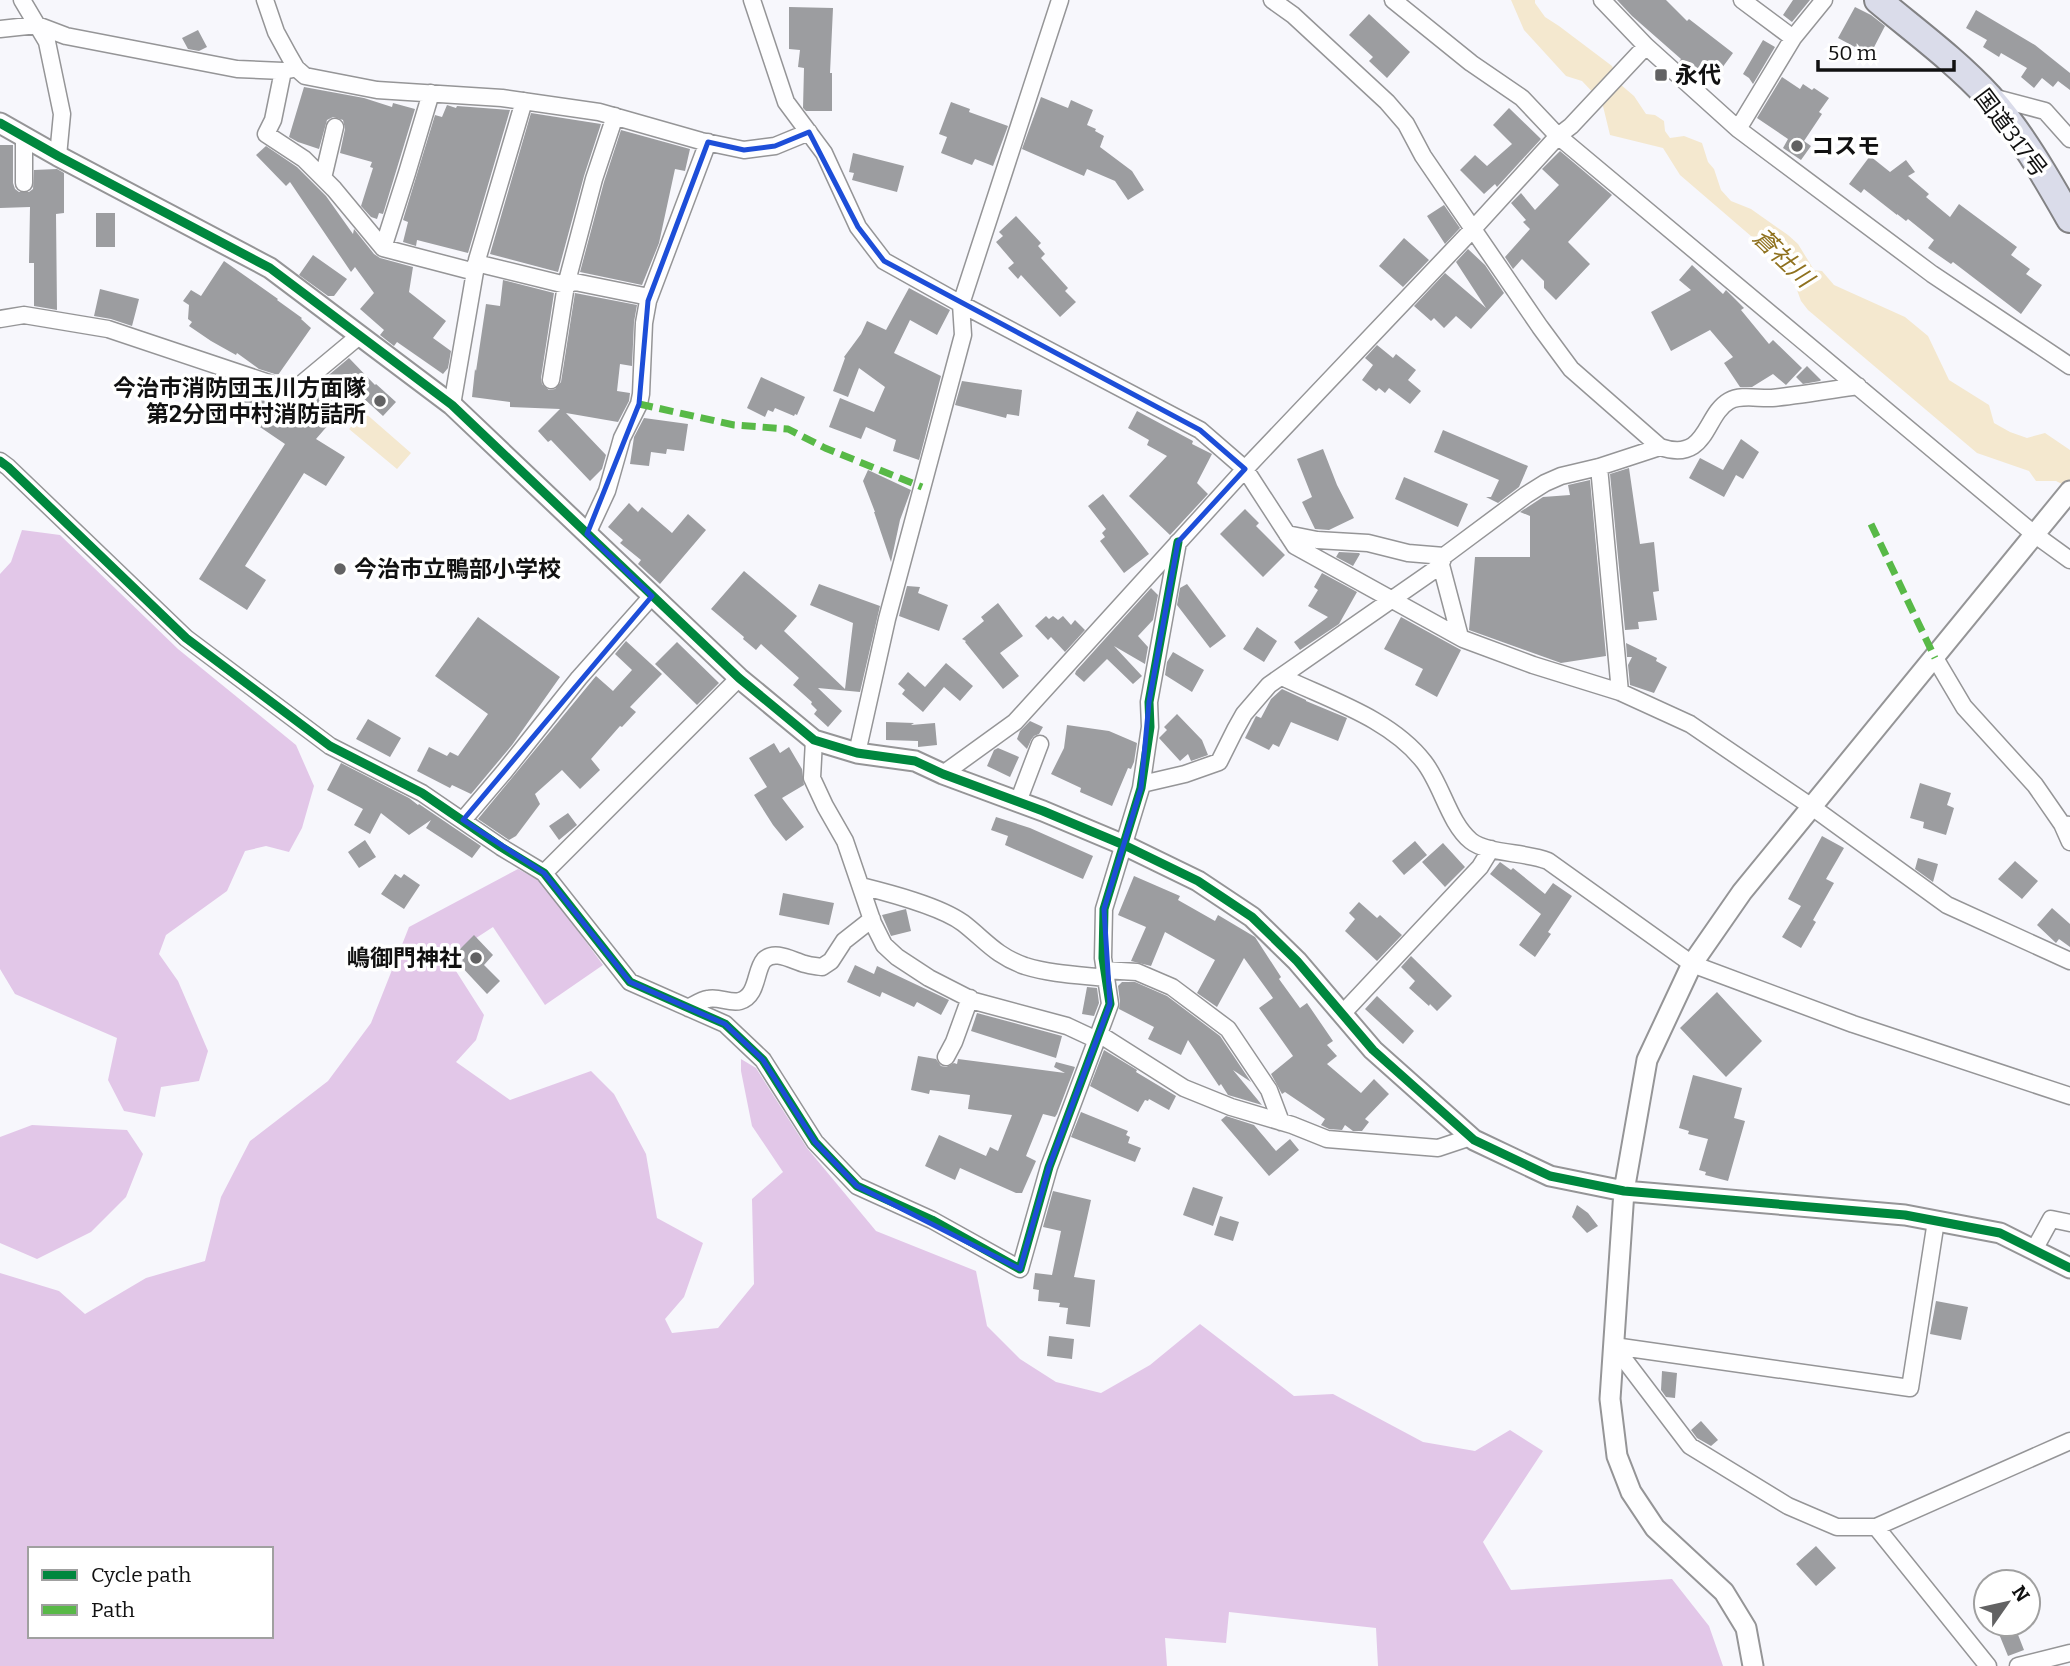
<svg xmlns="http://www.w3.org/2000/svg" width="2070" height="1666" font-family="Bitter,'Noto Sans JP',serif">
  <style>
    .forest { fill: #e2c7e8; fill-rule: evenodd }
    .water { fill: #f4e8cf }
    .building { fill: #9c9da0 }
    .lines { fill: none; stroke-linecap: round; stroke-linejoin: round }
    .minor-casing { stroke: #959597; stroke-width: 19 }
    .tertiary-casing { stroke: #959597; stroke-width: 23 }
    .trunk-casing { stroke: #828284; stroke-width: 30 }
    .minor { stroke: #fefeff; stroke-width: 16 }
    .tertiary { stroke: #fefeff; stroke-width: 19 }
    .trunk { stroke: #dadcea; stroke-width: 26 }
    .quiet { stroke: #58b947; stroke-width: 7; stroke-dasharray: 14 7; stroke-linecap: butt }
    .cycleway-casing { stroke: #fff; stroke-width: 13 }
    .cycleway { stroke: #00873e; stroke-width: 9 }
    .marked { fill: none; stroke: #1d4ed8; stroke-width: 5; stroke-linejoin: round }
    .poi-dot { fill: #626263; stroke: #fff; stroke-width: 2.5 }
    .labels { text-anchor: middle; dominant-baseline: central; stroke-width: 7; stroke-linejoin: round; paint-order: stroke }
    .poi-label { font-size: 23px; font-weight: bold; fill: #111; stroke: #fff; text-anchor: start }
    .street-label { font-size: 23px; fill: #111; stroke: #fff }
    .water-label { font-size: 24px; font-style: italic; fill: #8f711e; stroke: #fff }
  </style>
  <rect width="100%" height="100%" fill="#f7f7fc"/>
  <path class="forest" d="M22,530L60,535L178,649L296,745L314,786L302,828L289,852L266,846L245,851L227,891L166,935L159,954L178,981L208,1051L199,1081L161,1087L155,1117L124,1111L108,1080L117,1038L15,994L0,969V574L11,562Z
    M518,869L542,882L603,965L545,1005L493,927L447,957L484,1015L476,1040L456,1062L510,1100L591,1071L614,1094L646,1154L657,1218L703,1243L684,1297L665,1319L672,1333L718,1328L754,1284L752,1199L783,1172L752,1126L741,1071V1059L756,1068L807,1148L876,1231L976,1271L987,1326L1020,1359L1056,1382L1101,1393L1150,1365L1200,1324L1294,1396L1333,1394L1423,1442L1475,1451L1510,1430L1543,1451L1483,1542L1511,1590L1672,1579L1709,1626L1723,1666H1378L1376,1628L1229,1612L1226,1643L1165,1638L1167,1666H0V1273L59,1291L85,1314L146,1278L205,1261L221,1197L250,1141L328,1081L371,1023L409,927ZM30,1549H271V1636H30Z
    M32,1125L127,1130L143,1154L126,1197L91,1232L37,1259L0,1243V1137Z"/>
  <path class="water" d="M1511,0H1535V3L1545,17L1559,26L1612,66L1620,84L1634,96L1646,114L1655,115L1664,121L1665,131L1670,138L1684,136L1702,143L1708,162L1714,169L1721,190L1731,201L1751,209L1788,235L1798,244L1814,270L1822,271L1834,285L1905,317L1928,336L1949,380L1989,405L1994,423L2010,432L2027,438L2045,433L2070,450V488L2056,481H2036L2029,471L1977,453L1808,310L1801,301L1793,279L1773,255L1680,175L1663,148L1610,135L1602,102L1582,81L1566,76L1524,30Z
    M364,412L411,453L397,469L349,429Z"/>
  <path class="building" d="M1617,0H1666L1687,21L1689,19L1733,53L1722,68L1715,63L1704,83L1693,67L1690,71L1679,62L1681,59L1632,16Z
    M1793,0H1810L1792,22L1783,15Z
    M789,7L833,8L830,73H832V111H806L803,108L804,68L798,67L800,50L789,49Z
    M1855,7L1871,15L1885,26L1870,55L1838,38Z
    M1976,10L2035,45L2070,73V90L2058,81L2053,87L2042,78L2034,88L2021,77L2027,68L2001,53L1999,57L1983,47L1987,40L1966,28Z
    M1369,14L1410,52L1387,78L1369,61L1373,57L1349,35Z
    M198,30L207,47L199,51L188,49L182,38Z
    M1763,40L1775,47L1753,84L1749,78L1743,74Z
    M1782,77L1800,89L1803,84L1812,90L1814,88L1829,98L1819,112L1822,114L1804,141L1811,146L1801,160L1783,148L1788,139L1757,118Z
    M304,87L364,98L392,107L393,103L415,109L383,214L379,213L377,219L371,217L361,206L373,168L370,167L372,162L340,153L345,129L343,120L333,117L327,120L319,149L298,142L289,137Z
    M1041,97L1068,108L1071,100L1093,110L1087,125L1096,129L1095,131L1104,136L1100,147L1132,171L1144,190L1128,200L1115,181L1087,169L1084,176L1022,149Z
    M951,102L970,109L969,112L1008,126L993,166L975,159L972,165L941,153L947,137L939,134Z
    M447,105L456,108L457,106L510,110L468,253L417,240L416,246L403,242L408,222L403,220L435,115L442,117Z
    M1509,108L1541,139L1497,187L1495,184L1484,194L1460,170L1475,155L1487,166L1512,144L1493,125Z
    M531,113L601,124L584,176L558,272L490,254Z
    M621,130L690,149L685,171L675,169L659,243L642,285L580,272L604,182Z
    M0,145H13V183L15,189L19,192H29L33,189L34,170L57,169L64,173V213L56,214L57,310L34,306V263H29L30,207L0,208Z
    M266,146L297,167L326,196L353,234L354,229L374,254L380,258L413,267L409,292L446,321L433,338L451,351L448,368L443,374L397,342L394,346L380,335L384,330L360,309L374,293L355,267L351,272L290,182L286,186L256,155Z
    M1560,151L1612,195L1568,242L1590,264L1556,300L1544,288V281L1522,259L1513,269L1505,257L1530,229L1523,222L1526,220L1511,203L1521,193L1535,210L1559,185L1542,169Z
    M853,153L904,166L897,192L852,180L854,173L849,172Z
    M1870,156L1890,172L1906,160L1915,172L1908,176L1929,194L1926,197L1950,217L1959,204L2017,247L2011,255L2030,269L2026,274L2042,285L2021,314L1953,262L1951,264L1928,248L1934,240L1908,219L1906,221L1897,214V215L1864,189L1861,193L1849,184Z
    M1444,205L1460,228L1445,244L1427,216Z
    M96,213H115V247H96Z
    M1016,216L1041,243L1038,246L1045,254L1041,258L1068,288L1065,291L1076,302L1060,317L1021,275L1018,279L1008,268L1014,263L996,242L1003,236L999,232Z
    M1404,238L1429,260L1403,287L1379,266Z
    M1468,249L1485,265L1504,293L1471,329L1456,316L1444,328L1434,318L1431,321L1414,306L1445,273L1486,308L1456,262Z
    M313,255L347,279L334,296H328L299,275Z
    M224,261L278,299L277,300L302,318L301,319L311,328L278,375L259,369L237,353L236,355L211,341L189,326L192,322L188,319L189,305L183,301L191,290L201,296Z
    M1692,265L1723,294L1726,290L1744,308L1741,310L1769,344L1773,340L1802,368L1786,385L1773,374L1752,387H1740L1724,363L1733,357L1710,330L1671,351L1651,312L1691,290L1679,280Z
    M503,280L554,293L541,378L542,384L549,390L555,389L561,382L575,293L637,305L634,322L632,366L620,364L617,391L630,393L629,401L618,422L566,413L606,455L602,469L590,481L551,440L548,442L538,431L560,409L510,407V402L472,397L475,369L476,371L486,304L500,306Z
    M909,288L950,310L937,335L910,320L894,353L941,376L919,460L893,451L896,440L866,427L861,439L829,427L840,398L874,412L885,387L859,368L848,397L833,391L845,358L844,357L861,334L867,321L886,330Z
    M100,289L139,299L132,326L111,319L94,316Z
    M1377,345L1393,358L1396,354L1416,370L1408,380L1421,391L1410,404L1389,388L1385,393L1379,388L1376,391L1362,380L1373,365L1365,358Z
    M349,358L375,385L376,384L396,402L383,416L361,396L346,411L343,408L316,439L345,457L326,486L304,473L245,566L266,580L247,610L199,579L285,444L235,410L250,388L267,393L262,399L291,419L310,398L305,395Z
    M1807,366L1821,380L1820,381L1803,384L1796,377Z
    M761,377L805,397L797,415L795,414L794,416L775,408L773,412L768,410L765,417L747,408Z
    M962,381L1022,390L1019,416L1007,414L1006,418L955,405Z
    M1137,411L1193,441L1192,444L1212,454L1197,483L1208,494L1170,535L1129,496L1167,456L1147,445L1149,440L1128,428Z
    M644,418L688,424L684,451L667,449L666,454L651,452L649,466L630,464L634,437Z
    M1443,430L1528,466L1519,487L1498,503L1486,497H1491L1499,480L1434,452Z
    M1741,439L1759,452L1743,479L1736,475L1724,497L1689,478L1700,458L1723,470Z
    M1323,449L1337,485L1354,518L1329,530L1315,529L1302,502L1312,497L1297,459Z
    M1629,468L1640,544L1654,542L1659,591L1653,592L1657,620L1638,622L1639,629L1625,630L1610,474Z
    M868,470L911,490L900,520L891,562L874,512H875L863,481Z
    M1404,477L1468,504L1458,527L1395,499Z
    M1590,480L1606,656L1561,663L1469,630L1475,557H1530V516L1520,512L1543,497L1570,495L1568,485Z
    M1103,494L1149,554L1124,573L1100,541L1105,537L1102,533L1106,529L1088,506Z
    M629,503L638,512L642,507L672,533L688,514L706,530L660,584L638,564L641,560L620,543L623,540L608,527Z
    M1245,509L1259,523L1256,526L1285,555L1263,577L1220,534Z
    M1339,552L1359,553L1360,554L1353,566L1336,557Z
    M744,571L797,616L784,631L845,689L853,623L810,605L819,584L880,606L860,692L818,688L842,711L828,727L814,714L817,710L811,704L812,702L793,685L799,678L761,644L756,650L743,639L744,637L711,609Z
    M1322,573L1357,592L1339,624L1300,650L1294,642L1328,617L1308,606L1318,590L1314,587Z
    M1187,584L1226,636L1210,648L1177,605L1180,588Z
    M907,586L920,587L918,593L948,605L939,631L899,616Z
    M1151,588L1158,595L1153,620L1138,636L1148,647L1145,664L1114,646L1142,676L1133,684L1107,659L1084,682L1075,674L1076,671Z
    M998,603L1023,636L1000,653L1019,676L1003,689L965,642L966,641L962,639L984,621L981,617Z
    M1046,616L1049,619L1053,616L1058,620L1063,616L1071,625L1075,620L1085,630L1065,652L1051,637L1048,640L1035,626Z
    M478,617L560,677L512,745L471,794L452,785L450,788L417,771L429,747L447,756L450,752L458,756L488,714L435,676Z
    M1401,617L1461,650L1437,697L1415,685L1423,669L1384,649Z
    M1257,627L1277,641L1264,662L1243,649Z
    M626,641L662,674L630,707L636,712L622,727L620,726L591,759L600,770L580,789L562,770L535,794L540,804L516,836L509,840L478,819L596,676L613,691L632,670L615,654Z
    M677,642L719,683L697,705L655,664Z
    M1626,643L1657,658L1656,661L1667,667L1654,693L1630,685L1628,665L1632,657H1627Z
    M1173,652L1204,670L1192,692L1165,675L1167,662Z
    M946,663L973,686L960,701L944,687L923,712L902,694L905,690L898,684L908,672L925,687Z
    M1282,689L1306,700V701L1347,718L1338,741L1291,722L1279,747L1273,744L1269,750L1245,738L1256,716L1261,718L1271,699Z
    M1177,714L1202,740L1208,755L1191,761L1188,754L1180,761L1159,738L1167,730L1164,727Z
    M368,719L401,738L390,757L356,739Z
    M1030,721L1043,727L1039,734L1034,736L1031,740L1027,749L1017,739L1020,731Z
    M886,722L914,723L911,725L935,723L937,745L918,747V741L886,740Z
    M1067,725L1109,731L1137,743L1134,762L1131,769L1128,768L1112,806L1080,792L1081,788L1051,774L1064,748Z
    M774,743L780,753L789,747L802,769L804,785L782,798L804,827L786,841L773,825L754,795L767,787L749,758Z
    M998,748L1019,757L1010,777L987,766L994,750Z
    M341,763L409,798L418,805L419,804L481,846L472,858L426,828L431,820L409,835L381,813L370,834L354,825L363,809L327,790Z
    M1920,783L1951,793L1947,805L1954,808L1946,835L1923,828L1924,822L1910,818Z
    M568,813L577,825L559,840L549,826Z
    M996,817L1030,828L1093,856L1083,879L1005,845L1008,836L991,830Z
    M1822,836L1844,848L1826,879L1834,883L1813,920L1816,922L1801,948L1782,937L1801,906L1788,899Z
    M365,840L376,857L359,868L348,852Z
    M1415,841L1427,855L1404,875L1392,861Z
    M1443,843L1465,867L1445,887L1422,862Z
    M1918,858L1938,864L1933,882L1915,869Z
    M2015,861L2038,881L2022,899L1998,879Z
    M1500,862L1511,870L1513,868L1545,894L1553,883L1572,896L1548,932L1551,934L1535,957L1519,945L1541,914L1490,874Z
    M395,874L401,878L404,874L420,885L404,909L381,894Z
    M1134,876L1180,896L1178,900L1215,921L1218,915L1255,937L1281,977L1279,979L1300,1008L1307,1003L1333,1041L1327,1045L1337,1056L1327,1064L1361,1093L1374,1079L1389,1094L1365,1119L1369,1122L1362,1131H1353L1345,1125L1342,1130L1329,1129L1321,1125L1325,1119L1285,1092L1282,1094L1271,1074L1293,1056L1259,1008L1273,998L1244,958L1217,1007L1197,993L1215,960L1165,932L1151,966L1131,961L1146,927L1118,915Z
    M783,893L834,903L829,925L779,915Z
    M1359,902L1377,918L1380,915L1402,935L1377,961L1345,931L1355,919L1349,913Z
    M2052,908L2070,924V947L2059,939L2056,943L2037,925Z
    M906,909L911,931L891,936L882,915Z
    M474,935L493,955L484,965L500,981L487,994L459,964L463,960L456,953Z
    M1411,956L1452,996L1437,1011L1430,1004L1429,1006L1409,988L1415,981L1401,967Z
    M855,965L874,974L877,966L949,1000L941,1015L917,1002L914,1007L882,992L880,997L847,982Z
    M1122,982H1135L1167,996L1220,1036L1251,1082L1233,1070L1262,1105L1228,1095L1221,1084L1219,1086L1188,1040L1181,1055L1148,1039L1154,1027L1119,1009L1120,1002L1118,986Z
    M1087,987L1097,988L1099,1003L1094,1016L1082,1014Z
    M1717,992L1762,1041L1726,1077L1680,1028Z
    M1377,996L1414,1031L1403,1044L1365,1009Z
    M977,1013L1062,1036L1056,1058L971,1031Z
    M1104,1050L1137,1070L1136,1072L1176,1096L1169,1110L1149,1099L1148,1101L1145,1100L1138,1112L1090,1086Z
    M918,1056L936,1059L941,1066L946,1067L954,1063L957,1064L958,1059L1065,1073L1054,1067L1056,1062L1075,1067L1057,1114L1055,1117L1043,1114L1026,1156L1036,1161L1022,1193H1016L960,1168L955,1180L925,1166L939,1135L986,1156L990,1147L998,1151L1012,1115L968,1109L970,1095L930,1090L929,1094L911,1090Z
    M1693,1075L1742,1088L1734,1118L1745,1121L1728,1181L1705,1175L1706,1172L1699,1170L1708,1139L1688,1134L1689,1131L1679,1128Z
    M1081,1112L1128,1131L1126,1135L1130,1137L1128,1143L1141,1148L1135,1162L1071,1137Z
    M1226,1116L1254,1125L1276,1151L1290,1139L1299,1150L1269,1176L1221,1120Z
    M1193,1187L1223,1197L1213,1226L1183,1215Z
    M1053,1191L1091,1200L1074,1277L1095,1280L1090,1327L1066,1324L1068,1308L1059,1307L1060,1303L1038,1301L1039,1290L1033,1289L1035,1273L1052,1275L1061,1231L1043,1227Z
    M1577,1205L1588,1213L1598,1226L1587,1233L1572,1217Z
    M1220,1216L1239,1222L1233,1241L1214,1235Z
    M1936,1301L1968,1307L1961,1340L1930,1334Z
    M1049,1336L1074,1339L1072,1359L1047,1356Z
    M1662,1371L1677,1373L1675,1398L1666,1397L1661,1390Z
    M1701,1421L1718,1440L1711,1446L1697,1438L1691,1430Z
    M1816,1546L1836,1568L1816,1586L1796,1564Z
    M2015,1627L2024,1650L2008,1656L1999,1634Z"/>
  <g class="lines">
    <defs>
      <path id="minor" d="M22,0L47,42L62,114L58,156
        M265,0L276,32L288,54L296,68L305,76L377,90L502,98L599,112L701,141L744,150L775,146L809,132
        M752,0L786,102L824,153L858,227L884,261L961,304L1200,430L1245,469L1295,546L1463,639L1533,665L1620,692L1690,724L1812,807L1947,905L2070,961
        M1272,0L1293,15L1387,102L1406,124L1423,156L1540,327L1571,369L1660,447
        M1393,0L1471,63L1522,98L1558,136L2034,534L2070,560
        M1602,0L1646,46L1738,129L1932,274L2070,366
        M1742,0L1793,38
        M0,29L37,25L66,36L237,69L283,71L293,69
        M283,71L273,120L266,134L304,159L334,189L383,248L475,272
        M1992,97L2045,111L2070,139
        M1738,129L1793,38L1824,0
        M24,136V183
        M323,178L335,127
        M383,248L407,173L431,93
        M476,263L566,285L575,282L649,297
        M0,319L24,315L108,329L293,391L359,336
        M551,380L566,285L594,179L615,116
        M452,405L477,260L524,101
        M0,461L8,467L186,638L330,746L422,793L501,847L544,873L630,982L725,1024L763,1060L815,1142L857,1186L932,1220L1020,1269L1049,1167L1110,1004L1103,958L1104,909L1141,788L1150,727L1149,702L1178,542
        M1599,467L1620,692
        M587,534L607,491L622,438L639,404L641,394L644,323L648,301L708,142
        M1287,534L1317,540L1368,543L1408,553L1444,556
        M1441,565L1460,637
        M1935,658L1964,707L2035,785L2062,824L2070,825
        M1282,677C1330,700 1391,719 1424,762C1442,785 1449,823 1471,841C1487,854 1527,852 1548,861L1692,964L1853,1024L2070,1096
        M814,740L812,778L825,806L845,841L873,923L884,945L897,957L929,978L974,1001L1067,1026L1097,1040
        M857,753L887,619L963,335L961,304L1060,0
        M943,774L1015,722L1245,469L1473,229L1558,136L1571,126L1646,46
        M1142,784L1185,774L1219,762L1235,730L1244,714L1269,685L1440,566L1444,556L1526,495L1545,483L1561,476L1599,467L1660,447C1708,463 1704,415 1729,401C1741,394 1759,399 1772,398C1801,395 1830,390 1858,386
        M1018,802L1040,744
        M463,820L504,772L579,678L652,596
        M2062,824L2070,842
        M544,873L739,678
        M861,886C889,893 940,906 963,923C985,940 996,956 1025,966C1051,974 1078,975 1106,978
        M1104,970L1137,972L1172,987L1228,1029L1269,1090L1281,1122
        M688,1008C694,1005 701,1000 708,999C718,996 730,1004 740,1001C758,996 755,970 764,960C775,949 793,961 805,964C811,966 816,966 822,967L831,961L844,941L872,919
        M1342,1014L1480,867L1491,849
        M1099,1034L1184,1088L1231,1107L1292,1125L1327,1139L1438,1148L1471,1137
        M946,1057L954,1042L970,998
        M2034,1250L2051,1219L2070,1223
        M1614,1346L1690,1446L1788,1506L1837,1527H1876L2070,1441
        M1614,1346L1910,1388L1936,1221
        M1876,1527L1988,1666
        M2018,1666L2070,1653"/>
      <path id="tertiary" d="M0,123L58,156L270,268L452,405L739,678L814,740L857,753L915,761L943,774L1043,811L1124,845L1198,881L1252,917L1297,961L1373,1050L1474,1140L1550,1176L1624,1191L1905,1215L2000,1233L2070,1268
        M1753,1666L1746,1628L1724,1592L1655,1528L1631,1492L1617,1456L1610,1399L1624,1191L1647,1060L1692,964L1742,892L2070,491"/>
      <path id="trunk" d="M1878,0C1915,31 1956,61 1989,97C2021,133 2046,177 2070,219"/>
    </defs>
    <use href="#minor" class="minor-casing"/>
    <use href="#tertiary" class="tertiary-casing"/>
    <use href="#trunk" class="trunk-casing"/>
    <use href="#minor" class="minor"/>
    <use href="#tertiary" class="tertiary"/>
    <use href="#trunk" class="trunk"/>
    <path class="quiet" d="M639,404L734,425L788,429L825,448L922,487
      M1871,524L1935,658"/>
    <defs>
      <path id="cycleway" d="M0,123L58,156L270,268L452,405L739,678L814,740L857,753L915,761L943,774L1043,811L1124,845L1198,881L1252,917L1297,961L1373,1050L1474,1140L1550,1176L1624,1191L1905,1215L2000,1233L2070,1268
        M0,461L8,467L186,638L330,746L422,793L501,847L544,873L630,982L725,1024L763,1060L815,1142L857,1186L932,1220L1020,1269L1049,1167L1110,1004L1103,958L1104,909L1141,788L1150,727L1149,702L1178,542"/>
    </defs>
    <use href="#cycleway" class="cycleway-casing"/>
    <use href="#cycleway" class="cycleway"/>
  </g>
  <path class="marked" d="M809,132L858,227L884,261L1200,430L1245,469L1178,542L1149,702L1141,788L1104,909L1110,1004L1049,1167L1020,1269L857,1186L815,1142L763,1060L725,1024L630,982L544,873L463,820L652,596L587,534L639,404L648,301L708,142L744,150L775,146Z"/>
  <g class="poi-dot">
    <rect x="1654" y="68" width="14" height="14" rx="3.5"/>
    <circle cx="1797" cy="146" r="7"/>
    <circle cx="380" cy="401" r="7"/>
    <circle cx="340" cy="569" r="7"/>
    <circle cx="476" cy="958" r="7"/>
  </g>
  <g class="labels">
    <g class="poi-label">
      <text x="1675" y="75">永代</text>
      <text x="1811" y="146">コスモ</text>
      <text x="366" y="388" text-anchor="end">今治市消防団玉川方面隊<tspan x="366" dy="26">第2分団中村消防詰所</tspan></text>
      <text x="354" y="569">今治市立鴨部小学校</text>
      <text x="462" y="958" text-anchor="end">嶋御門神社</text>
    </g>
    <g class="street-label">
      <text transform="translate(2011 133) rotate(53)">国道317号</text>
    </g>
    <g class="water-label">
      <text transform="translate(1783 258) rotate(44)">蒼社川</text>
    </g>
  </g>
  <rect x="28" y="1547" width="245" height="91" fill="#ffffff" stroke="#a0a0a0" stroke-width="2"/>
  <rect x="42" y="1570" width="35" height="10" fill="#00873e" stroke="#a0a0a0" stroke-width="2"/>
  <text x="91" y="1582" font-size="21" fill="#111111">Cycle path</text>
  <rect x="42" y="1605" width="35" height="10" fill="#58b947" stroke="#a0a0a0" stroke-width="2"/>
  <text x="91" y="1617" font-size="21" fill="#111111">Path</text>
  <g transform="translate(2007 1603) rotate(56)"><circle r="33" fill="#ffffff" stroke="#a0a0a0" stroke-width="2"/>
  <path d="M0-5L12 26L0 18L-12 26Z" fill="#626263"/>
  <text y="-10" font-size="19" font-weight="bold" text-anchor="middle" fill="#111111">N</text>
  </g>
  <path d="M1818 60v10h136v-10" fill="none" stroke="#111111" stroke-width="3.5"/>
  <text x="1828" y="60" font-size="21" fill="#111111" stroke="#ffffff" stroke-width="5" paint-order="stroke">50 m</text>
</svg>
